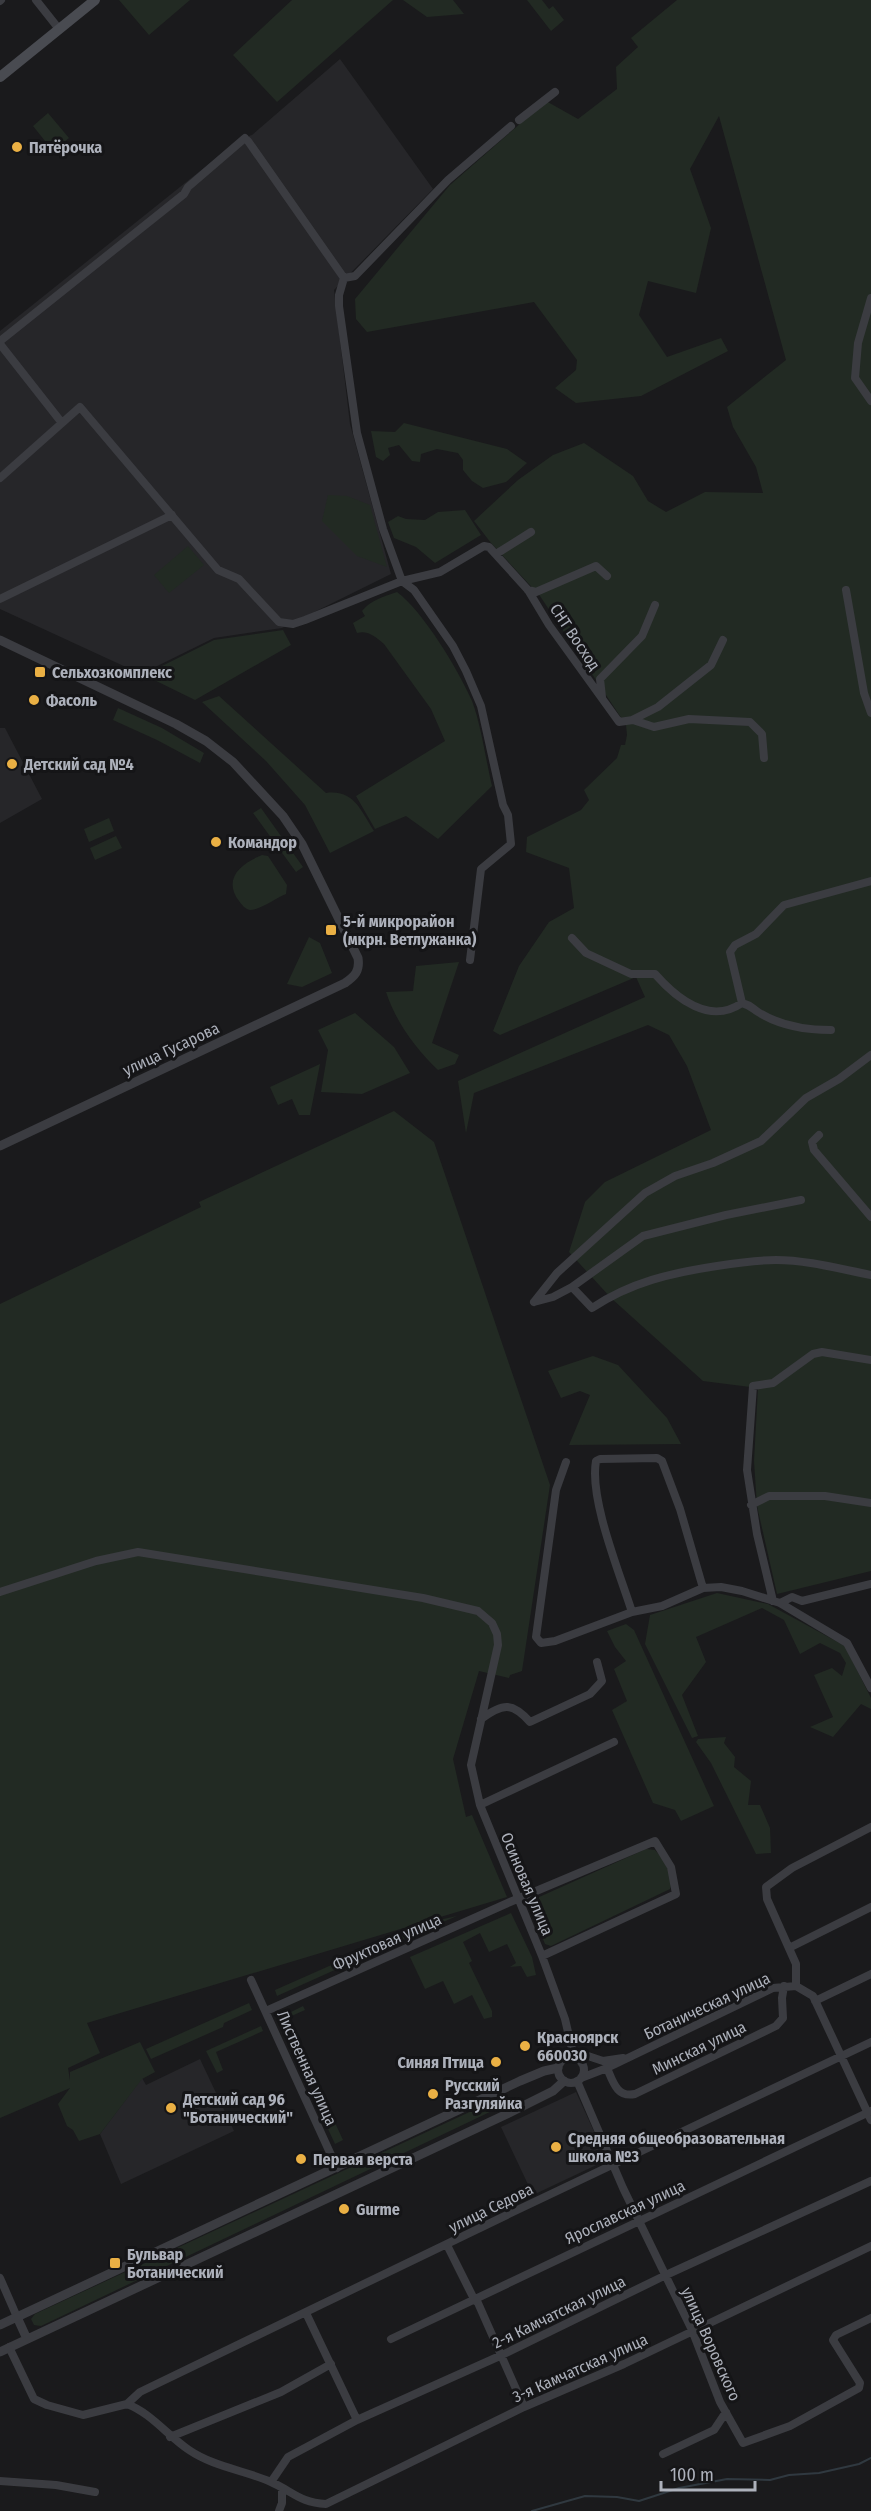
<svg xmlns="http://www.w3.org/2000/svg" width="871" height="2511" font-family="'Fira Sans Condensed',sans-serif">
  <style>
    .built { fill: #262629 }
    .green { fill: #222a23 }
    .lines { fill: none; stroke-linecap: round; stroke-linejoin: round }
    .stream { stroke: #303940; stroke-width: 2 }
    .minor { stroke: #3b3c41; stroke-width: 8 }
    .tertiary { stroke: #3b3c41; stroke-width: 9 }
    .secondary { stroke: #494b51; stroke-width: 10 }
    .poi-dot { fill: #eab044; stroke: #151517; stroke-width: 2 }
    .labels { text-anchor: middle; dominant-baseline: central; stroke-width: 6; stroke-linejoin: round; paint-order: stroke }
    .poi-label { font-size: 16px; font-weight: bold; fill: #adb1bb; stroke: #151517; text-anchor: start }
    .street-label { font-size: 16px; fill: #adb1bb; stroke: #151517 }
  </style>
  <rect width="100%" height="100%" fill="#1a1a1c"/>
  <path class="built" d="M340,59L433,189L334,290L350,424L391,574L282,628L214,638L141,674L0,609V331L240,139L252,135Z
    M0,728H5L42,799L0,823Z
    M200,2059L234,2131L121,2184L100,2134L142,2078L146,2085Z
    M576,2092L607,2160L533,2195L501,2127Z"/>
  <path class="green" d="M119,0H190L149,35Z
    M292,0H393L277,102L233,55Z
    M403,0H453L464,14L427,17Z
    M527,0H542L549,9L553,6L564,20L551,31Z
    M677,0H871V1571L777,1594L757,1506L754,1461L758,1388L703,1381L611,1298L569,1252L585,1202L605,1182L711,1130L687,1066L669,1035L648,1025L474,1093L466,1133L458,1081L645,997L636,977L500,1035L493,1031L519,966L549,922L574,908L569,868L526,852L527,837L581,810L589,800L584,790L617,758L621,745H625L627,735L626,725L540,596L491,543L474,521L518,480L553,455L584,443L633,476L648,501L666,512L705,492L763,493L756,467L733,427L727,407L786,360L719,116L690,169L711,228L696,293L648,281L639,315L667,357L721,338L728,351L641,396L576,403L555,388L576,370L577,360L534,302L367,332L356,319L355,299L450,185L546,101L578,119L617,89L616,67L638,47L631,38Z
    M48,113L69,138L53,151L33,126Z
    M404,423L507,449L527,463L506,482L483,488L472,481L463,470V460L458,453L437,449L421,454L420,462L412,461L399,445L388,448L390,455L383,461L376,457L371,431L395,432Z
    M328,495L347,496L370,505L387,567L357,556L322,521Z
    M465,510L481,535L435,563L416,547L394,538L388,522L398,516L406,519L425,520L438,512Z
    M188,546L204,565L169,593L154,575Z
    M397,592C423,611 459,671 472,701C481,724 486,761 492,786L438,839L406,816L375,829L356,796L445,741L431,709L384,644C376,637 368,630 357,633L353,623L365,616L362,611C371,600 383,597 397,592Z
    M283,630L291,645L195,700L144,675L214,640Z
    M219,696L326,793C354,789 361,811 374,831L330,853L305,805L266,761L202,702Z
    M118,708L162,728L204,753L200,763L157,740L113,720Z
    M261,808L303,867L296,872L253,813Z
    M109,818L114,831L89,842L84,829Z
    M116,836L122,848L95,860L90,848Z
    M262,855L268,856L287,885L286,894C276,898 260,910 250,910C245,909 242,905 239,901C222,878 242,863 262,855Z
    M309,937L320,943L332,973L302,987L287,984Z
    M459,962L432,1043L459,1055L455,1064L438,1070C415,1048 396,1022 386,992L413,991L416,966Z
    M355,1013L394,1047L410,1073L362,1094L321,1092L328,1050L318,1030Z
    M320,1064L310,1115H299L292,1099L278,1105L270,1087Z
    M394,1111L434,1142L550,1485L522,1671L510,1675L509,1678L479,1671L453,1759L466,1817L472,1815L507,1897L87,2023L100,2053L68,2068L70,2081V2072L140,2042L155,2072L142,2079L100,2134L79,2141L73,2130L67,2126L58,2104L70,2088L0,2118V1304L201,1207L199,1202Z
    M593,1356L618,1365L667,1418L681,1444L569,1445L590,1395L580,1391L561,1398L548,1371Z
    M717,1593L768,1604L845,1646L871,1698V1709L861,1704L833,1737L810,1727L833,1717L814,1675L832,1668L842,1676L846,1663L840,1653L820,1643L800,1654L784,1620L762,1608L696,1637L706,1662L682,1695L698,1736L692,1738L645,1644L650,1615Z
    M626,1624L634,1630L714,1806L681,1821L675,1810L653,1803L612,1710L627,1701L614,1669L626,1661L615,1647L607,1631Z
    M726,1737L724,1743L735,1757L734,1767L751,1781L748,1805H760L770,1828L771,1853L756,1854L711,1763L696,1742L698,1739Z
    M646,1849L655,1850C664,1860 675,1876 670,1889L551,1946L545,1944L528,1902Z
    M511,1913L532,1957L536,1975L527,1977L521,1966L510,1967L516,1963L507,1944L489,1952L480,1933L463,1942L472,1961L469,1963L492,2011V2017L484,2019L472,1995L454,2004L443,1981L425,1989L410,1957Z
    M457,1916L369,1954L367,1950L430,1922Z
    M345,1959L348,1964L277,1996L275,1990Z
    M249,2003L252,2010L224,2023L223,2027L151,2059L146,2049Z
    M303,2006L305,2010L287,2018L316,2082L309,2086L279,2018Z
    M261,2026L263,2031L216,2052L223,2070L217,2073L206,2051Z
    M324,2099L343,2140L335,2144L316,2103Z
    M491,2102L496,2107L494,2110L41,2326L34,2325L31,2319L35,2314Z"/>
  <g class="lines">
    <path class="stream" d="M532,2511L585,2496L617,2497L639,2501L679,2488L727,2479L770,2480L789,2475L819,2473L859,2464L871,2458"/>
    <path class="minor" d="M36,0L59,29
      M0,1L1,0
      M519,120L555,92
      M248,141L344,278L339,295V306L357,433L383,529L402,581L414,590L453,646L466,671L481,706L503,805L508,815L511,844L481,869L470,960
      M344,278L355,276L448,180L511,126
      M871,298L858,343L855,378L871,401
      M0,341L184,194L188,187L245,138
      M0,344L62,423
      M0,478L80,407L218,570L239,579L279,622L293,624L305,620L402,581L440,572L484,546L489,547L528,590L549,625L619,722L633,720L654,727L689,719L750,722L762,734L764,758
      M496,554L531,532
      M528,590L536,592L596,566L607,576
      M846,590L864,693L871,713
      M0,599L172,515
      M602,697L600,679L642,636L655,605
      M632,720L658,707L711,665L723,640
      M572,938L586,953L631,974H655C677,999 710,1025 742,1003C750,1005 752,1008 758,1012C780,1026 807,1030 831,1030
      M742,1003L730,952L735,945L756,934L784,905L871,881
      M819,1135L812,1142L814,1150L871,1217
      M572,1287L643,1236L726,1215L801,1200
      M534,1302L557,1273L645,1193L675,1176L713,1163L761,1141L806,1098L839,1079L871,1055
      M534,1302L553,1297L572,1287L592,1308C631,1282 671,1273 717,1266C736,1263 756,1260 776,1260C807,1260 840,1269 871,1275
      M566,1462L556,1490L536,1637L541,1643L555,1641L632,1612L662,1606L703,1588L721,1587L742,1591L780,1603L847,1643L871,1688
      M751,1505L769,1496H825L871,1503
      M0,1592L96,1561L138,1552L423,1598L478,1611L492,1623L497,1634L498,1645L471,1765L480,1805L542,1956L565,2019L572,2049L569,2057
      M773,1601L757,1534L747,1470L753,1386L773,1383L813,1354L822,1352L871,1360
      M780,1603L792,1597L802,1601L871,1584
      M632,1612C620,1574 589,1499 596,1461L600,1459L657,1458L662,1461L680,1509L703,1588
      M481,1719C503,1703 512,1702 530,1722L590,1694L602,1681L597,1662
      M480,1805L614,1742
      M789,1948L871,1907
      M251,1980L337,2168
      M796,1986V1964L767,1899L766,1887L792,1868L871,1827
      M815,2001L871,1974
      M266,2011L510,1902L655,1841L671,1867L676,1894L542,1956
      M572,2057L582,2054L603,2061L623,2058
      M558 2070a13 13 0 1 1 26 0a13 13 0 1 1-26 0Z
      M607,2068C613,2082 617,2098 635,2094L776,2026L783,2018L782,1998L784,1986
      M581,2078L607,2068L773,1988L796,1986L813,1996L871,2120
      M577,2081L623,2188L692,2330L720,2402L743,2443L790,2426L859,2388L860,2383L833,2340L836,2335L871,2318
      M499,2091L509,2113
      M447,2245L474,2299L478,2303L524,2407
      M0,2278L17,2317
      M306,2313L357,2420
      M391,2339L871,2111
      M9,2347L34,2399L47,2405L83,2415L127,2404C151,2413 168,2436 189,2450C214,2467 244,2470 271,2482C292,2491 300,2503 326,2504L524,2407L624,2364L871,2246
      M127,2404L140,2392L513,2212L871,2042
      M170,2437L281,2392L331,2364
      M663,2454L714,2430L726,2412
      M0,2481L56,2485L95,2492
      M271,2482L288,2457L357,2420L502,2355L666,2275L871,2181
      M279,2511L282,2503V2488"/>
    <path class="tertiary" d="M0,640L176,724L206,741L233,762L283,816L302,844L358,958C360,971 355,976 345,983L0,1146
      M17,2317L27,2339
      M0,2325L520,2081L544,2071L558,2068
      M0,2352L509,2113L553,2091L564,2081"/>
    <path class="secondary" d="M0,77L95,0"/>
  </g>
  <g class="poi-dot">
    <circle cx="17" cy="147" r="6"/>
    <rect x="34" y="666" width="12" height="12" rx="3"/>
    <circle cx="34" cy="700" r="6"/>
    <circle cx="12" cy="764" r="6"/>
    <circle cx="216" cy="842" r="6"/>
    <rect x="325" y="924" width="12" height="12" rx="3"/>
    <circle cx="525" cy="2046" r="6"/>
    <circle cx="496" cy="2062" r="6"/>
    <circle cx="433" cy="2094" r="6"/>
    <circle cx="171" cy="2108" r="6"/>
    <circle cx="556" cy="2147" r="6"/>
    <circle cx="301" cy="2159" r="6"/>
    <circle cx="344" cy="2209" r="6"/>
    <rect x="109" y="2257" width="12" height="12" rx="3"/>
  </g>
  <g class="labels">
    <g class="poi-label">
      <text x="29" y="147">Пятёрочка</text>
      <text x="52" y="672">Сельхозкомплекс</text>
      <text x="46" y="700">Фасоль</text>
      <text x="24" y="764">Детский сад №4</text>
      <text x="228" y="842">Командор</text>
      <text x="343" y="921">5-й микрорайон<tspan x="343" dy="18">(мкрн. Ветлужанка)</tspan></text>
      <text x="537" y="2037">Красноярск<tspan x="537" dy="18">660030</tspan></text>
      <text x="484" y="2062" text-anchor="end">Синяя Птица</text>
      <text x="445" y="2085">Русский<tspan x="445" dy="18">Разгуляйка</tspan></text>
      <text x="183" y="2099">Детский сад 96<tspan x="183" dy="18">"Ботанический"</tspan></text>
      <text x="568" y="2138">Средняя общеобразовательная<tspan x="568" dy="18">школа №3</tspan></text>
      <text x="313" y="2159">Первая верста</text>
      <text x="356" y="2209">Gurme</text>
      <text x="127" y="2254">Бульвар<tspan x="127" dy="18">Ботанический</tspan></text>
    </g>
    <g class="street-label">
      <text transform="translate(575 637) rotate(56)">СНТ Восход</text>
      <text transform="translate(171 1049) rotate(-25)">улица Гусарова</text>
      <text transform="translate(527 1884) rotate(67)">Осиновая улица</text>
      <text transform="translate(387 1942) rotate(-24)">Фруктовая улица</text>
      <text transform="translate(707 2006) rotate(-25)">Ботаническая улица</text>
      <text transform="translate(699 2048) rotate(-26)">Минская улица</text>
      <text transform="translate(307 2068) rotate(66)">Лиственная улица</text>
      <text transform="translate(491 2208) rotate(-26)">улица Седова</text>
      <text transform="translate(625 2212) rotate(-25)">Ярославская улица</text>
      <text transform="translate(559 2312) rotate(-26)">2-я Камчатская улица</text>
      <text transform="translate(711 2344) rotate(66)">улица Воровского</text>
      <text transform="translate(580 2368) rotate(-24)">3-я Камчатская улица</text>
    </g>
  </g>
  <path d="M661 2481v9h94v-9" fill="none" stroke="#adb1bb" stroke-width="3"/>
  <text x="670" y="2481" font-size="18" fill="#adb1bb" stroke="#151517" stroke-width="4.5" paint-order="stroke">100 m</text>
</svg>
